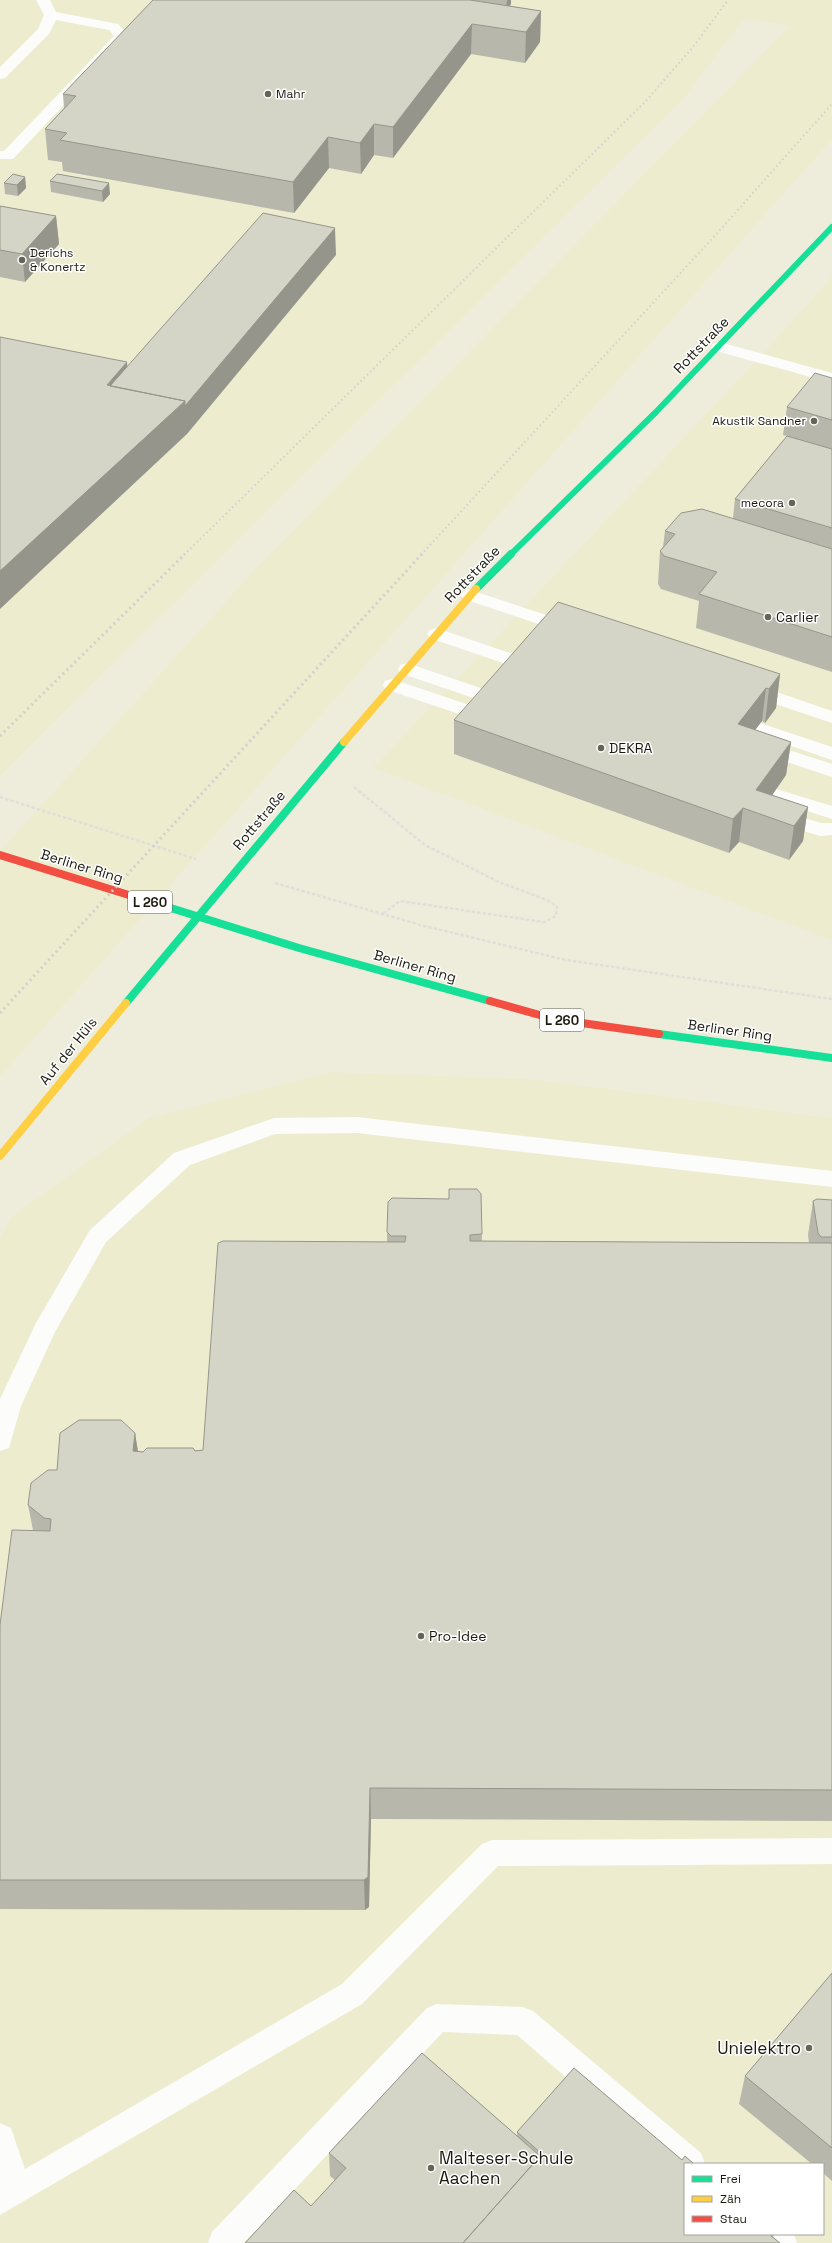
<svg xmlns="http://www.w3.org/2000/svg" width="832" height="2243" font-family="'Space Grotesk',sans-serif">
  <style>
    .built { fill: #eeeccf; fill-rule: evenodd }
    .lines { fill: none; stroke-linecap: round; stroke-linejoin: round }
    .path { stroke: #dfdfd9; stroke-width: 2.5; stroke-dasharray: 3.5 2; stroke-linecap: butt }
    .lane { fill: #fcfcfa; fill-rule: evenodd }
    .fast-far1 { stroke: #16e098; stroke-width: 6 }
    .fast { stroke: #16e098; stroke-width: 8 }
    .slow { stroke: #ffcf43; stroke-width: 8 }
    .jam { stroke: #f24e42; stroke-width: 8 }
    .rail-far1 { stroke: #d1d0cb; stroke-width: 2; stroke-dasharray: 1.5 3; stroke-linecap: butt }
    .rail { stroke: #d1d0cb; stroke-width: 3; stroke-dasharray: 2 3.5; stroke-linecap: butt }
    .wall { fill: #b7b7ab }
    .shaded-wall { fill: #95958b }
    .building { fill: #d5d5c7; stroke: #95958b }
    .poi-dot { fill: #656457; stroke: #fff; stroke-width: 1.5 }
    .labels { text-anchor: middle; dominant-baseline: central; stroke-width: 3; stroke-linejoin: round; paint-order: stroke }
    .far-poi-label { font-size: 12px; fill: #1b1a0f; stroke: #fff; text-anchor: start }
    .shield { fill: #fff; stroke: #5f5f57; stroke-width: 1 }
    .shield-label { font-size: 13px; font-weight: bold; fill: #1b1a0f }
    .street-label { font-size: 14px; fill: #1b1a0f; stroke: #fff }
    .poi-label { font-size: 14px; fill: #1b1a0f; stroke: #fff; text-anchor: start }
    .near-poi-label { font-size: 17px; fill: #1b1a0f; stroke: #fff; text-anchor: end }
  </style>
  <rect width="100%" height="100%" fill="#eeeddc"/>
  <path class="built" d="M0,0H832V139L0,1077V851L259,565L790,26L744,19L684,98L0,776Z
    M832,277V940L373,768L756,361Z
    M329,1072L531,1079L832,1118V2243H0V1237L11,1217L147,1119ZM685,2164H823V2234H685Z"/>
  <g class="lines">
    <path class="path" d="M354,787L425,845L499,882L547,900L557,907L556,916L544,922L400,901L381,915
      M0,797L196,859
      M275,883L424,926L566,960L832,999"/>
    <path class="lane" d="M36,0H50L56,12L118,24L129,36L13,159H0V151H4L114,36L109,30L56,20L49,34L5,78L0,79V67L38,29L44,15Z
      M719,342L832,373V383L713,350L711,347L713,344Z
      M470,590L577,625L580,629L577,633L571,635L565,633L464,599L461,595L464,591Z
      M436,628L537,662L539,666L537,670L530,672L523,670L430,638L427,634L430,630Z
      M407,663L507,697L509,701L507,705L500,707L400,673L398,669L400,665Z
      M392,679L493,713L495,717L493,721L486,723L385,689L383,685L385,681Z
      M750,683L832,711V723L743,693L741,689L743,685Z
      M757,722L832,747V760L750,732L748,728L750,724Z
      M761,741L832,764V777L754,751L751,747L754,743Z
      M773,788L832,806V819L766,798L763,794L766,790Z
      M778,810L821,823H832V835L820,836L771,821L768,816L771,811Z
      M357,1117L832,1171V1187L357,1133L275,1134L190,1165L106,1242L55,1332L21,1406L9,1448L0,1451V1399L36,1323L90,1230L174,1153L274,1118Z
      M832,1838V1864L498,1866L362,2004L0,2215V2123L11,2128L25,2169L342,1984L482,1844L492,1840Z
      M437,2004L523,2007L533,2011L701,2153L705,2164H685V2177L679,2175L517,2035L443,2032L244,2243H208L212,2232L427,2008Z
      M757,2234H794L797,2243H760Z"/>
    <path class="fast-far1" d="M510,555L656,412L832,227"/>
    <path class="fast" d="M476,589L511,554
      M158,904L299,948L490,1001
      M126,1003L344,742
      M659,1034L832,1058"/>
    <path class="slow" d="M344,742L476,589
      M0,1156L126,1003"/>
    <path class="jam" d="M0,855L158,904
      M490,1001L554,1019L659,1034"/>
    <path class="rail-far1" d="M184,555L645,102L693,47L728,0
      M421,555L721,229L832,104"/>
    <path class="rail" d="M0,736L185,554
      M0,1013L422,554"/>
  </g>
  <path class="wall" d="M153,0H511V4L509,6L541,11L540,42L525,63L471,54L393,158L374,155L361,174L329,168L294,213L63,171L62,162L48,160L45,129L64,108L63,94Z
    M57,174L110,194L103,202L51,192L50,181Z
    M25,177L26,188L18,196L5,194L4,183Z
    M0,206L56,216L59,244L25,282L0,277Z
    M832,378V672L696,628L699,601L661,589L658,584L660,551L663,547L665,531L733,518L735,499L787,436L783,435L787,407Z
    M780,674L776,708L765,723L762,721L755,730L791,742L786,775L772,795L808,807L803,841L789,860L739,842L729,853L454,754V720Z
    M832,1200V1821L371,1819L369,1907L365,1910L0,1909V1625L33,1530L28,1505L57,1470L135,1433L138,1451L143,1452L203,1450L387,1242V1232L482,1234V1241L809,1243L808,1235L813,1201Z
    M832,1973V2181L823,2173V2164H812L739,2104L745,2076Z
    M422,2053L517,2136V2132L574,2068L682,2160L685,2156L694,2164H685V2234H774L773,2237L780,2243H245L294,2190L311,2206L335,2180L330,2176L329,2153Z"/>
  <path class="shaded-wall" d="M507,0H511V4L506,10Z
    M541,11L540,42L525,63L526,32Z
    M472,24L471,54L393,158V127Z
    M374,124V155L361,174L360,143Z
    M328,137L329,168L294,213L293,182Z
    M25,177L26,188L18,196L17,185Z
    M109,183L110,194L103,202L102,191Z
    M56,216L59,244L25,282L22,254Z
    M335,228L336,255L187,434L0,609V571Z
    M127,362L129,394L107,385Z
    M780,674L776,708L765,723L769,689Z
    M766,688L762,721L734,758L738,724Z
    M791,742L786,775L759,814L756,790Z
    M808,807L803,841L789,860L794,826Z
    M743,808L739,842L729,853L733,819Z
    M135,1433L140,1466L133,1451Z
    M370,1788L371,1819L369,1907L365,1910L364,1880Z"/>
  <path class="building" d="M153,0H470L541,11L526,32L472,24L393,127L374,124L360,143L328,137L293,182L60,140L67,133L45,129L76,96L63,94Z
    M13,174L25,177L17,185L4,183Z
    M57,174L109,183L102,191L50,181Z
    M0,206L56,216L22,254L0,250Z
    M263,213L335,228L185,406V401L110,386Z
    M0,337L127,362L107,385L185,401L0,571Z
    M815,373L832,378V420L787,407Z
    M787,436L832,449V528L735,499Z
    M702,509L832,549V637L699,594L717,572L664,556L660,551L675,534L665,531L681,513Z
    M558,602L780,674L769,689L766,688L738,724L791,742L756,790L808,807L794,826L743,808L733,819L454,720Z
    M449,1189H477L481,1194L482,1234L470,1235V1241L832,1243V1790L370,1788L368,1877L364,1880H0V1625L12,1530L50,1531L51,1519L44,1518L28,1505L31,1483L48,1470H57L60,1433L79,1420H121L135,1433L133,1451L143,1452L147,1448H193L195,1451L203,1450L218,1243L223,1241L405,1242L406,1236H391L387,1232L388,1202L392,1198L449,1199Z
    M817,1199L832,1200V1237H821L818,1233L813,1201Z
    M832,1973V2148L745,2076Z
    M422,2053L540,2156L463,2243H245L294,2190L311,2206L346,2168L329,2153Z
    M574,2068L682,2160L685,2156L694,2164H685V2234H773L771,2236L780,2243H463L542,2154L517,2132Z"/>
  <g class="poi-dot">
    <circle cx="268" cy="94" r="4"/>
    <circle cx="22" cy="260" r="4"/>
    <circle cx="814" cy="421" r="4"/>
    <circle cx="792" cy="503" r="4"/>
    <circle cx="768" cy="617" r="4"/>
    <circle cx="601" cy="748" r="4"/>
    <circle cx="421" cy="1636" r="4"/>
    <circle cx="809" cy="2048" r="4"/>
    <circle cx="431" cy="2168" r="4"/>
  </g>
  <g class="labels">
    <g class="far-poi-label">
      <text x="276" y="94">Mahr</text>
      <text x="30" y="253">Derichs<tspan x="30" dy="14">&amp; Konertz</tspan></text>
      <text x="806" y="421" text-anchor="end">Akustik Sandner</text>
      <text x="784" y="503" text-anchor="end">mecora</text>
    </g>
    <g class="shield">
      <rect x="128" y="891" width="44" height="22" rx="3"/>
      <rect x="540" y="1009" width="44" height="22" rx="3"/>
    </g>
    <g class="shield-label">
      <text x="150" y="902">L 260</text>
      <text x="562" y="1020">L 260</text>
    </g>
    <g class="street-label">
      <text transform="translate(701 345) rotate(-46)">Rottstraße</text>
      <text transform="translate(472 574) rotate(-46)">Rottstraße</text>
      <text transform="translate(259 820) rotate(-50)">Rottstraße</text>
      <text transform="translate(82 866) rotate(17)">Berliner Ring</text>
      <text transform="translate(415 966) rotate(16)">Berliner Ring</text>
      <text transform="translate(730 1030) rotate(8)">Berliner Ring</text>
      <text transform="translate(68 1051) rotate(-51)">Auf der Hüls</text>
    </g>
    <g class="poi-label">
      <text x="776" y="617">Carlier</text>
      <text x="609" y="748">DEKRA</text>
      <text x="429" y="1636">Pro-Idee</text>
    </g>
    <g class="near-poi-label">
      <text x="801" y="2048">Unielektro</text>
      <text x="439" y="2158" text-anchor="start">Malteser-Schule<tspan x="439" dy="20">Aachen</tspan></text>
    </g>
  </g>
  <rect x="684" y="2163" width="140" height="72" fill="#ffffff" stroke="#a4a39f"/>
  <rect x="692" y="2176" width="20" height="6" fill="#16e098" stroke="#a4a39f"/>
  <text x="720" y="2183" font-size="12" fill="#1b1a0f">Frei</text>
  <rect x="692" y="2196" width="20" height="6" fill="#ffcf43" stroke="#a4a39f"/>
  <text x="720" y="2203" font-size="12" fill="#1b1a0f">Zäh</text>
  <rect x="692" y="2216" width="20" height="6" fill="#f24e42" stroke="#a4a39f"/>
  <text x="720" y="2223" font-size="12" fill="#1b1a0f">Stau</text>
</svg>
